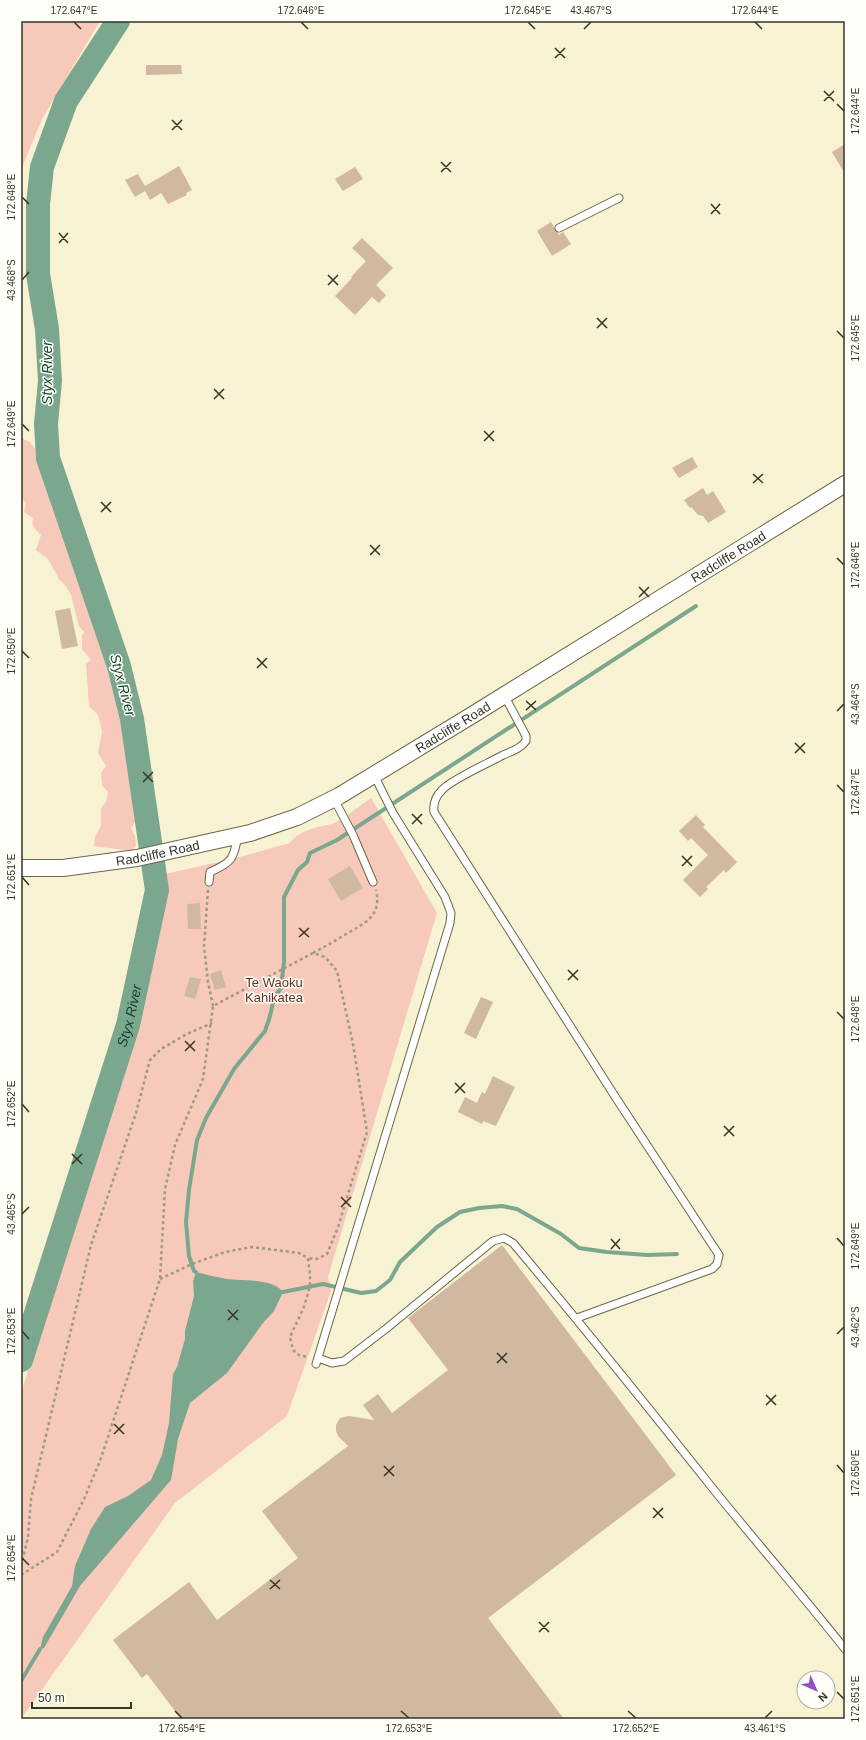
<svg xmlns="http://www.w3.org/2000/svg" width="866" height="1740" font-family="Arial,sans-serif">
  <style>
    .green { fill: #f7c9ba }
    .water { fill: #7ca78f }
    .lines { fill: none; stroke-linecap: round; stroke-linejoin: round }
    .stream { stroke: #7ca78f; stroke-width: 4 }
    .river { stroke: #7ca78f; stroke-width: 24 }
    .building { fill: #d0b9a0 }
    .service-casing { stroke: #6b6649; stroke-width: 9 }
    .tertiary-casing { stroke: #6b6649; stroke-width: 18 }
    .path { stroke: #9f9b83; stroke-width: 2.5; stroke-dasharray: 3 3; stroke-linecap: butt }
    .service { stroke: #fff; stroke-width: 7 }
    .tertiary { stroke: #fff; stroke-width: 16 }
    .ticks { fill: none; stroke: #363427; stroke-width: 1.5 }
    .labels { text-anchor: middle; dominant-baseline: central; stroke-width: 3; stroke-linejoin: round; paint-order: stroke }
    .street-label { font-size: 13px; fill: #363427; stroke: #fffef8 }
    .park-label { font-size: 13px; fill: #6b311e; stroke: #fffef8 }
    .water-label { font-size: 14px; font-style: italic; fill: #0d452d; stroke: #fffef8 }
    .neatline { fill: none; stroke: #363427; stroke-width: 1.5 }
    .ticks-label { font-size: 10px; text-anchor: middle; fill: #363427 }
  </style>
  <rect width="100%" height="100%" fill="#f7f2d1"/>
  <path class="green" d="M21,21H100L42,119L21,170Z
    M21,438L30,442L43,460L56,468L61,476L59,484L55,493L57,497L71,498L82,524L76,530L80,538L77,559L98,632L109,640L115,654L114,662L116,670L123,678L133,700L132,706L125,721C135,730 139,737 142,750C142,753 143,757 142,759C140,770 136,771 137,783C138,803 145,810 131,828L135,836L136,846L131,851L94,846L95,837L101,826V808L106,802L108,792L102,785L101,773L106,766L98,753L102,731L98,715L89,706L86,664L91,660L82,649V636L84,632L79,626L71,595L66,586L59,579L48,559L36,550L41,535C35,529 31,526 33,518L24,512L26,503L21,498Z
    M371,798L437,913L328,1277L331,1291L287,1416L175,1503L21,1719V1393L49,1305L165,874L232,859L290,843C299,830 318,827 332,824C337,823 364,803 371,798Z"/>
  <path class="water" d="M196,1272C206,1275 217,1277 227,1279C241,1281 274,1278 283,1292L274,1311L263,1323L227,1373L190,1403L178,1439L171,1480L80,1586L44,1648L40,1649L43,1637L72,1586L75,1566L91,1529L105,1507L128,1496L151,1480L162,1455L169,1423L173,1374L177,1367L185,1339V1331L194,1296L193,1281Z"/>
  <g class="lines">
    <path class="stream" d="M196,1272L194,1271L189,1256L186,1222L189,1190L197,1140L206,1118L234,1069L265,1031L270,1016L274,998L281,988L284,962V897L298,870L307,862L310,853L337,840L696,606
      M283,1292L323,1284L361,1293L376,1291L390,1280L400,1262L437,1227L460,1212L479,1208L502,1206L517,1209L561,1234L579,1248L607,1252L647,1255L677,1254
      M21,1681L40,1649"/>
    <path class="river" id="s1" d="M21,1360L128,1025L157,890L132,719L119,666L48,458L46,424L50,381L47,329L38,274V204L42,167L66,101L118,21"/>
  </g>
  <path class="building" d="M146,65H181L182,74L146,75Z
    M845,144V174L832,152Z
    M179,166L192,190L186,193L187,195L168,204L161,193L150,200L145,191L135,197L125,180L138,174L145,186Z
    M355,167L363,179L343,191L335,179Z
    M551,222L559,235L563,232L571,244L552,256L537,231Z
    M362,238L393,268L376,285L386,295L379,303L372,297L355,315L335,296L352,278L351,277L366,261L352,248Z
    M692,457L698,467L679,478L672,468Z
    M703,488L707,495L713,491L726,512L708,523L703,516L698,515L691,507L690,508L684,500Z
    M70,608L78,646L62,649L55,611Z
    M696,815L705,825L703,827L737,862L726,873L724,870L706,887L708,889L700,897L683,880L708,855L691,838L688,841L679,831Z
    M350,866L363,888L341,901L328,879Z
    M200,903L201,929H188L187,904Z
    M221,970L226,987L215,990L210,974Z
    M190,977L201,979L195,999L184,996Z
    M481,997L493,1002L476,1039L464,1033Z
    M493,1076L515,1087L496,1126L483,1121L482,1124L458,1112L465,1097L477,1103L482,1092L485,1094Z
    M502,1245L676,1475L488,1618L564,1719H181L147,1674L142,1678L113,1640L189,1582L217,1620L298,1558L262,1511L348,1446L338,1436L336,1431V1425L340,1418L349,1416L374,1420L363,1405L378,1394L392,1413L448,1370L408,1318Z"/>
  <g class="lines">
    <defs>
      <path id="service" d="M559,228L619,198
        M504,695L526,736V741C520,749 512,751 503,755C489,763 452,779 442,790C436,796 433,804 434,812L616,1098L719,1255L717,1264L712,1269L577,1318
        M334,799L353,835L373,882
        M209,882L210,872C233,862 233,859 238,836
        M318,1358L332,1363L344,1361L387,1328L493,1241L504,1238L513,1243C581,1324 648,1407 714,1490C757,1543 802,1595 845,1649
        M316,1364L450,923L451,913L445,897L393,813L374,775"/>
      <g id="tertiary">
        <path id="s2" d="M21,868H63L137,858L250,833L297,817L339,796L474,714L845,484"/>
      </g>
    </defs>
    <use href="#service" class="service-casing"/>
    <use href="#tertiary" class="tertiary-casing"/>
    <path class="path" d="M208,890L204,946L208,982L213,1006
      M313,953C324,947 335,941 346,934C365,923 382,916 376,890
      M160,1279L192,1264L225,1252L252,1247L299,1253L308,1258L310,1275V1286L304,1307L290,1337L293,1350L299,1355L308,1357
      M21,1566L28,1537L31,1499L91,1245L136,1113L150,1060L161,1049L187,1034L212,1023
      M21,1575L57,1552L84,1499L100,1461L160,1279L165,1189L175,1145L203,1079L213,1006L313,953L325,957L337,971L353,1044L367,1132L338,1227L327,1254L317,1259L308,1258"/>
    <use href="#service" class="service"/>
    <use href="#tertiary" class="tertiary"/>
  </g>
  <path class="ticks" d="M74,22L81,29M301,22L308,29M528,22L535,29M755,22L762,29M584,29L591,22M555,48L565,58M555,58L565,48M824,91L834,101M824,101L834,91M837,104L844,111M172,120L182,130M172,130L182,120M441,162L451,172M441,172L451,162M22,197L29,204M711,204L720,214M711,214L720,204M59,233L68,243M59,243L68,233M328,275L338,285M22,280L29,272M328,285L338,275M597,318L607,328M597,328L607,318M837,331L844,338M214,389L224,399M214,399L224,389M22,424L29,431M484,431L494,441M484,441L494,431M753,474L763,483M753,483L763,474M101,502L111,512M101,512L111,502M370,545L380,555M370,555L380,545M837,558L844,565M639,587L649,597M639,597L649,587M22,651L29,658M257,658L267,668M257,668L267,658M526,701L536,710M526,710L536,701M837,711L844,704M795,743L805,753M795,753L805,743M143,772L153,782M143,782L153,772M837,785L844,792M412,814L422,824M412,824L422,814M682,856L692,866M682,866L692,856M22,877L29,885M299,928L309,937M299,937L309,928M568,970L578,980M568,980L578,970M837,1012L844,1019M185,1041L195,1051M185,1051L195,1041M455,1083L465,1093M455,1093L465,1083M22,1104L29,1112M724,1126L734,1136M724,1136L734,1126M72,1154L82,1164M72,1164L82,1154M341,1197L351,1207M341,1207L351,1197M22,1214L29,1207M837,1238L844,1246M611,1239L620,1249M611,1249L620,1239M228,1310L238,1320M228,1320L238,1310M22,1331L29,1339M837,1334L844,1327M497,1353L507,1363M497,1363L507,1353M766,1395L776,1405M766,1405L776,1395M114,1424L124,1434M114,1434L124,1424M837,1465L844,1473M384,1466L394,1476M384,1476L394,1466M653,1508L663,1518M653,1518L663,1508M22,1558L29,1565M270,1580L280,1589M270,1589L280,1580M539,1622L549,1632M539,1632L549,1622M837,1692L844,1699M175,1711L182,1718M401,1711L409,1718M628,1711L636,1718M765,1718L772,1711"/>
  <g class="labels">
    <g class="street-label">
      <text stroke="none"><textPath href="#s2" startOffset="786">Radcliffe Road</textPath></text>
      <text stroke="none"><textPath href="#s2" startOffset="462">Radcliffe Road</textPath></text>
      <text stroke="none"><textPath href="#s2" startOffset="138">Radcliffe Road</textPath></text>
    </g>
    <g class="park-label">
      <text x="274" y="982">Te Waoku<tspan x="274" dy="15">Kahikatea</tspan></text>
    </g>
    <g class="water-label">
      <text transform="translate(47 373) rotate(-90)">Styx River</text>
      <text transform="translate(123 685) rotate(75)">Styx River</text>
      <text stroke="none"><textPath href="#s1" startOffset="361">Styx River</textPath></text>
    </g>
  </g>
  <rect width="866" height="1740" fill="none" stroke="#fffef8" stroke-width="44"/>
  <g transform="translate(816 1690) rotate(135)"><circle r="19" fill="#fffef8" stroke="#afada4"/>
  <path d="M0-3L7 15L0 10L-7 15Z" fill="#9351c6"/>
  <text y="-6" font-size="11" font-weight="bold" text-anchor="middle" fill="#363427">N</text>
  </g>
  <path d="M32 1702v6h99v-6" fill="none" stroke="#363427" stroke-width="2"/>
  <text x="38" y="1702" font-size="12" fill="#363427" stroke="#fffef8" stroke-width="3" paint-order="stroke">50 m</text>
  <rect x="22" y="22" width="822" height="1696" class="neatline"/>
  <g class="ticks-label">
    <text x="74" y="14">172.647°E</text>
    <text x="301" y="14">172.646°E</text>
    <text x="528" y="14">172.645°E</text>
    <text x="591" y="14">43.467°S</text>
    <text x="755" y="14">172.644°E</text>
    <text transform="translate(855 111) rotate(-90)" y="4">172.644°E</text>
    <text transform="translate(11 197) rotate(-90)" y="4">172.648°E</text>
    <text transform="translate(11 280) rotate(-90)" y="4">43.468°S</text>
    <text transform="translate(855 338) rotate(-90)" y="4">172.645°E</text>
    <text transform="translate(11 424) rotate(-90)" y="4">172.649°E</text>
    <text transform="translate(855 565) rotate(-90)" y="4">172.646°E</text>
    <text transform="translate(11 651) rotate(-90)" y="4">172.650°E</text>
    <text transform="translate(855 704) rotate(-90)" y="4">43.464°S</text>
    <text transform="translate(855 792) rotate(-90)" y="4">172.647°E</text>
    <text transform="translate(11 877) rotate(-90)" y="4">172.651°E</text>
    <text transform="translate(855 1019) rotate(-90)" y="4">172.648°E</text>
    <text transform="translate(11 1104) rotate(-90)" y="4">172.652°E</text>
    <text transform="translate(11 1214) rotate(-90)" y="4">43.465°S</text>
    <text transform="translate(855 1246) rotate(-90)" y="4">172.649°E</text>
    <text transform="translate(855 1327) rotate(-90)" y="4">43.462°S</text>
    <text transform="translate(11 1331) rotate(-90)" y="4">172.653°E</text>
    <text transform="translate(855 1473) rotate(-90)" y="4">172.650°E</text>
    <text transform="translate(11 1558) rotate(-90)" y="4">172.654°E</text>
    <text transform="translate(855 1699) rotate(-90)" y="4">172.651°E</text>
    <text x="182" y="1732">172.654°E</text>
    <text x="409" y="1732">172.653°E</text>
    <text x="636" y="1732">172.652°E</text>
    <text x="765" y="1732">43.461°S</text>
  </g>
</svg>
